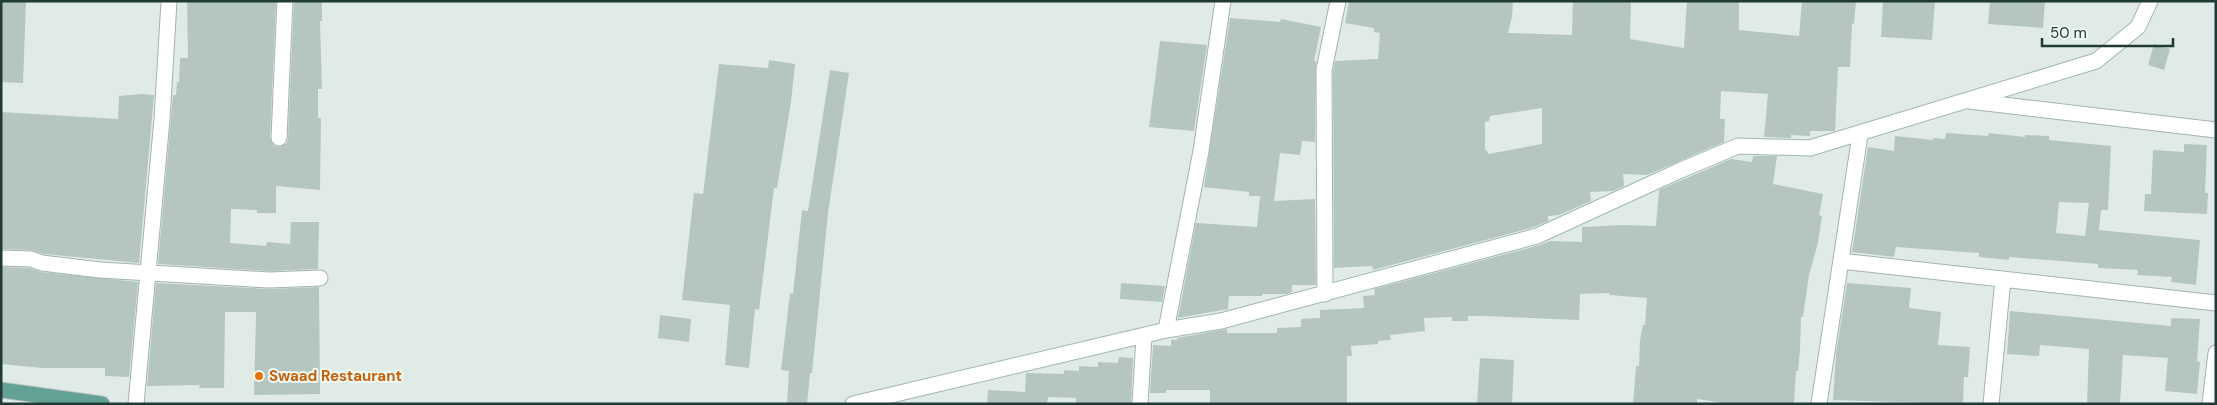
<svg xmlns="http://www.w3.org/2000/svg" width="2217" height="405" font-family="'DM Sans',sans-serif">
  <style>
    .building { fill: #b5c6c0; fill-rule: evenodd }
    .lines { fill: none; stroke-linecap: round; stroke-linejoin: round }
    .minor-casing { stroke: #a3b3ae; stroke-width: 17 }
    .secondary-casing { stroke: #9eb7b0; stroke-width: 17 }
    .primary-casing { stroke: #c1c8c7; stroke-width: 17 }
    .minor { stroke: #fff; stroke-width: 15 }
    .secondary { stroke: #fff; stroke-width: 15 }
    .primary { stroke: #63a196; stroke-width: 15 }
    .food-dot { fill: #e8710a; stroke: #f0f8f4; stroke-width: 2 }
    .labels { text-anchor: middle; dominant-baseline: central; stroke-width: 4; stroke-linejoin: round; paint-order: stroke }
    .food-label { font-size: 15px; font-weight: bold; fill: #c56008; stroke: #f0f8f4; text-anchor: start }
  </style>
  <rect width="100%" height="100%" fill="#e0ebe7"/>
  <path class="building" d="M1,1H26L23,83L1,82Z
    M187,1H276L270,138L274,146L279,147L287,143L288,138L294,1H322V21H320L322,89H318V118H321L320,190L276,186V213H257V210L231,209L230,243L266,246L267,242L290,244L291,222H319L318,269L269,271L158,264L173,95H176L177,82H179L180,58H188Z
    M1349,1H1513L1512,17L1508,33L1572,35L1573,1H1631L1630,39L1684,48L1687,1H1739V30L1799,36L1802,1H1856L1854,24L1852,23L1850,67H1838L1835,131H1810V136L1791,135V138L1764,137L1768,94L1721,91L1720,119H1725L1724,142L1647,175L1623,174L1624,186L1613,191L1590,192L1591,201L1559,215L1548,216V221L1534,227L1373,270L1372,266L1334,268L1333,71L1335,61L1378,59L1380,33L1374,32V28L1345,23ZM1542,108V144L1488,154L1487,150L1485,151V122L1489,121L1490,116Z
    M1883,1H1935L1932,40L1881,37Z
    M1990,1H2045L2043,28L1988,24Z
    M1230,18L1280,22L1281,19L1321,27L1314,61H1316L1315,142L1302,141L1300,155L1280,153L1274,201L1315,199L1316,285H1292V292L1287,294H1262V296H1229L1228,309L1178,318L1196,223L1257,227L1260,196H1249V192L1204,187Z
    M1160,41L1207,45L1194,131L1149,127Z
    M2154,44L2170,49L2164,70L2148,65Z
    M769,60L795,64L791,102L777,188H774L759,310L755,309L749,368L725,365L730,305L682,300L694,193L703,194L719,64L768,68Z
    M830,70L849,73L828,213L812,373H810L807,404H787L789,371L781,370L790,293L793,294L802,210L808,211Z
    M142,94L154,95L139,263L44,254L31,250L1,249V112L118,119L119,96Z
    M1946,133L1988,136L1989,133L2025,137V135L2049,136V140L2111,146L2108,210H2101L2099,230L2200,240L2196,285L2171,282L2172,277L2137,275L2138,270L2098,268V264L2009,257V260L1979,257V253L1896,247L1894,257L1852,252L1868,147L1894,151L1895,136L1933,140V138L1945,139ZM2059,202L2089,203L2085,236L2056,233Z
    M2184,144L2207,145L2205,193H2208L2207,214L2144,211L2145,194H2151L2153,150L2184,152Z
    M1753,156H1777L1773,184L1823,194L1819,215L1822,216L1818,243L1809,275L1803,317H1801L1800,350L1798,371H1796L1794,404H1732L1697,399V404H1633L1636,366H1639L1640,340L1643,325H1645L1647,298L1609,295L1610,293L1580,294L1579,320L1483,316H1468V321H1452V317L1424,318L1425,331L1390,335L1391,340L1378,341V344L1351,346L1352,356H1347V404H1210V390H1166V393H1150L1153,345L1171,346V340H1177V338L1227,329V333H1277V328L1301,327V319L1320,318V310L1364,308L1363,296L1375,295L1374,289L1540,245L1550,241L1582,242V227L1622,225L1656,226L1659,190L1731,159L1752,162Z
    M1,267L29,268L41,272L138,282L129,377L105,376V368H43L1,364Z
    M156,283L268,289L319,287L320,394L254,395L256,312H225L224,388H199L200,385L147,386Z
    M1121,283L1165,286L1162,302L1120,299Z
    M1847,283L1911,288L1909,308L1941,312L1938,345L1970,347L1968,377H1964L1963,404L1833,400L1836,354Z
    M2010,311L2171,326V318L2200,319L2197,361L2200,362L2197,394L2165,391L2168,358L2123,355L2120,404H2087L2089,349L2040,345L2039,356L2007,354Z
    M660,315L691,319L689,342L658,338Z
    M1119,357L1133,358L1131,404H1076V398L1048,397L1047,404H987L988,390L1025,392L1026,373L1064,374V370L1079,371V366L1098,367V362L1118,363Z
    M1480,358L1514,360L1512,404H1477Z"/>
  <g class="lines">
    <defs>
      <path id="minor" d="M1969,101L2216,130
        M279,138L285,1
        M1,258L31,259L42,263L100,270L269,280L320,278
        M1841,261L2216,303
        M1325,294L1324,70L1338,1
        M1166,330L1201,151L1223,1
        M136,404L162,119L169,1
        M1140,404L1144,336
        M1819,404L1860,135
        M1991,404L2003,279
        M2210,404L2216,353"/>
      <path id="secondary" d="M853,404L1166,330L1221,321L1537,236L1681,170L1738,146L1810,148L2096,61L2138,27L2150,1"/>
      <path id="primary" d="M1,390L102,404"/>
    </defs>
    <use href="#minor" class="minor-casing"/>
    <use href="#secondary" class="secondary-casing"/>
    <use href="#primary" class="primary-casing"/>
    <use href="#minor" class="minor"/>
    <use href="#secondary" class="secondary"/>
    <use href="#primary" class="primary"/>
  </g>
  <circle class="food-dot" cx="259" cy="376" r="5"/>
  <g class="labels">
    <g class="food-label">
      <text x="269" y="376">Swaad Restaurant</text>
    </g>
  </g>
  <rect width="2217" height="405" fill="none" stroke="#203b36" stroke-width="5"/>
  <path d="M2042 38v8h131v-8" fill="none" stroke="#203b36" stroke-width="2.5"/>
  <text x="2050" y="38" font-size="15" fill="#203b36" stroke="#f0f8f4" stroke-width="4" paint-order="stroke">50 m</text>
</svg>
